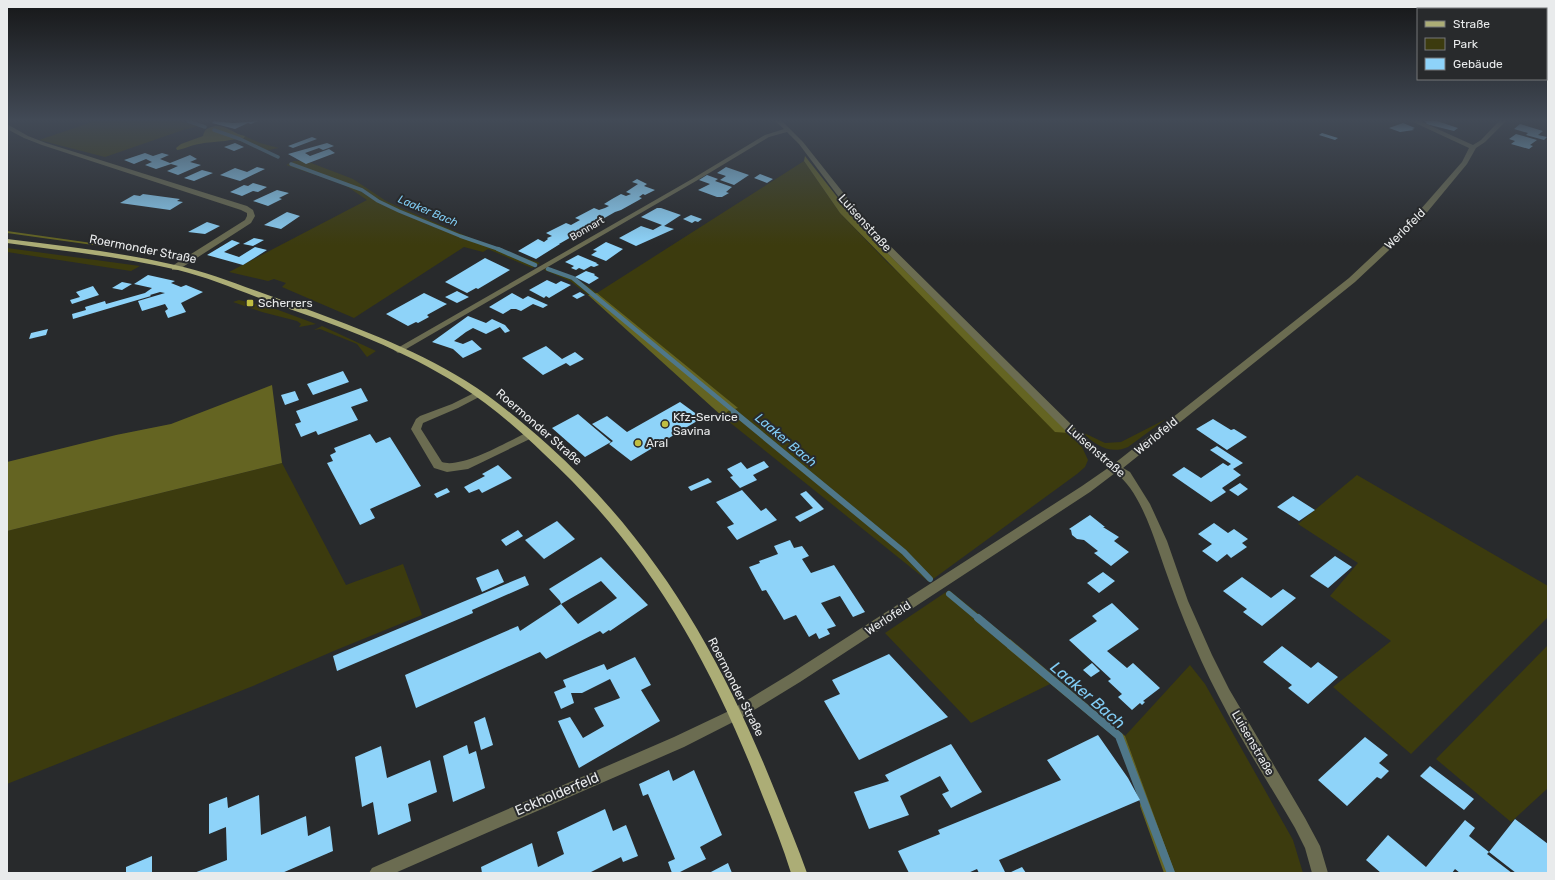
<svg xmlns="http://www.w3.org/2000/svg" width="1555" height="880" font-family="Rubik,sans-serif">
  <style>
    .green { fill: #3c3b0e }
    .forest { fill: #646422 }
    .lines { fill: none; stroke-linecap: round; stroke-linejoin: round }
    .stream-far3 { stroke: #4f7789; stroke-width: 3.5 }
    .stream-far2 { stroke: #4f7789; stroke-width: 4.5 }
    .stream-far1 { stroke: #4f7789; stroke-width: 6 }
    .stream { stroke: #4f7789; stroke-width: 8 }
    .building { fill: #8ed3f9 }
    .minor { fill: #6b6c51; fill-rule: evenodd }
    .major { fill: #acad76; fill-rule: evenodd }
    .poi-dot { fill: #c0be41; stroke: #282a2c; stroke-width: 1.5 }
    .labels { text-anchor: middle; dominant-baseline: central; stroke-width: 4; stroke-linejoin: round; paint-order: stroke }
    .far-street-label { font-size: 10px; fill: #e9ebec; stroke: #282a2c }
    .far-water-label { font-size: 11px; font-style: italic; fill: #81ccf4; stroke: #282a2c }
    .street-label { font-size: 12px; fill: #e9ebec; stroke: #282a2c }
    .poi-label { font-size: 12px; fill: #e9ebec; stroke: #282a2c; text-anchor: start }
    .water-label { font-size: 13px; font-style: italic; fill: #81ccf4; stroke: #282a2c }
    .near-street-label { font-size: 14px; fill: #e9ebec; stroke: #282a2c }
    .near-water-label { font-size: 16px; font-style: italic; fill: #81ccf4; stroke: #282a2c }
  </style>
  <rect width="100%" height="100%" fill="#282a2c"/>
  <path class="green" d="M95,121H178L199,126L183,130L105,157L39,140Z
    M245,136L260,143L279,148L263,151L240,141L244,138Z
    M294,161H306L353,179L386,201L403,209L492,247L540,263L532,268L488,249L483,252L464,247L354,318L282,287L286,283L274,279L268,281L229,272L367,200L345,185L286,165Z
    M804,161L840,213L887,262L1069,433L1082,447L1088,460L1085,467L1077,474L929,582L723,417L728,411L737,408L597,294L588,295L570,281L544,270L548,267C566,274 582,281 597,293Z
    M7,248L140,266L131,271L7,252Z
    M239,300L273,308L316,324L299,327L301,324L297,321L262,312L233,302Z
    M322,326L376,351L367,357L357,344L320,329L314,330Z
    M1166,419L1128,447C1110,455 1095,445 1082,432L1105,443L1121,442Z
    M282,463L346,585L403,564L422,615L336,650L253,686L7,784V531Z
    M1357,475L1548,586V617L1411,754L1333,687L1391,641L1330,596L1358,563L1298,524Z
    M949,590L1010,639L1007,648L1050,684L971,723L885,633Z
    M1548,645V788L1511,822L1436,759Z
    M1190,665L1205,684L1293,840L1303,873H1175L1125,736Z"/>
  <path class="forest" d="M215,126C227,125 234,134 245,136L244,138L240,141C235,138 231,140 225,141C216,142 208,142 199,144C191,145 185,149 177,150L176,148L181,144L203,136C205,128 208,128 215,126Z
    M805,156L860,226L1069,433L1055,432L840,213L804,161Z
    M7,231L113,246L130,249L129,250L7,233Z
    M597,293L738,408L728,411L723,417L588,295Z
    M272,385L282,463L7,531V462L116,435L171,424Z
    M1010,639L1125,736L1175,873H1164L1140,806L1141,800L1117,739L1007,648Z"/>
  <g class="lines">
    <path class="stream-far3" d="M188,121L205,127
      M214,130L240,139L278,157
      M291,164L362,190L378,201L399,211L460,236L501,250"/>
    <path class="stream-far2" d="M498,249L535,265
      M548,269L573,278L736,413"/>
    <path class="stream-far1" d="M734,412L904,552L930,579
      M949,594L979,619"/>
    <path class="stream" d="M978,618L1119,736L1171,873"/>
  </g>
  <path class="building" d="M214,121L233,123L258,121L251,124L248,123L235,129L212,123Z
    M1424,121H1437L1458,128L1454,131L1426,124L1427,123Z
    M1403,123L1415,128L1412,129L1414,130L1400,132L1389,128Z
    M1520,124L1543,131L1538,135L1547,137L1544,140L1526,135L1528,133L1514,129Z
    M1322,133L1338,138L1335,140L1319,135Z
    M1516,134L1537,140L1530,145L1533,146L1529,149L1511,144L1515,141L1509,139Z
    M312,137L317,139L293,148L288,146Z
    M235,143L244,147L234,151L224,147Z
    M327,143L334,146L323,150L319,148L305,153L310,156L329,149L335,153L306,164L288,154Z
    M145,153L153,156L162,153L169,155L160,159L170,163L190,155L197,159L190,162L201,165L178,175L167,171L178,166L171,164L156,169L145,165L152,162L146,159L134,164L124,160Z
    M257,167L265,169L240,181L220,175L235,168L247,172Z
    M726,167L749,175L734,185L720,180L726,176L717,173Z
    M202,170L213,173L194,181L184,178Z
    M760,174L773,179L767,183L754,178Z
    M707,175L718,179L715,181L732,187L726,192L729,193L722,197H717L698,190L710,184L699,180Z
    M637,179L647,184L644,186L655,190L645,195L643,194L639,197L642,198L639,200L621,210L615,212L559,244H560L536,259L518,251L538,239L544,242L548,239L547,238L552,236L546,233L566,223L571,225L580,220L575,218L594,208L599,210L605,208L609,206L604,204L612,199L621,194L626,196L631,194L626,192L638,184L632,182Z
    M253,183L267,187L258,192L253,191L242,196L230,192L244,185L248,186Z
    M277,190L289,193L279,198L282,199L268,206L253,201Z
    M143,194L180,199L177,201L183,202L170,210L120,203L134,195L140,196Z
    M657,208H661L681,215L664,226L674,229L636,246L619,238L641,226L653,230L662,225L641,217Z
    M287,212L300,216L281,229L264,225Z
    M691,215L702,219L698,222L695,221L692,223L683,219Z
    M207,222L220,226L205,234L188,232Z
    M254,238L264,240L253,246L243,244Z
    M232,240L240,243L224,252L239,257L255,247L267,250L243,265L207,255Z
    M606,242L623,249L606,261L591,255L597,251L593,250Z
    M578,255L597,263H596L599,265L594,267L591,266L584,270L579,268L576,270L571,268L574,266L565,262Z
    M485,258L510,270L478,289L476,288L467,293L445,282Z
    M586,271L595,274L594,275L599,278L589,284L575,277Z
    M148,275L175,281L171,283L181,287L186,285L203,292L181,303L186,312L168,318L165,311L168,309L165,304L142,311L138,301L165,293L160,292L150,295L151,296L73,319L72,314L86,310L85,307L105,301L106,304L145,293L152,288L134,284Z
    M547,280L556,284L561,281L571,285L549,298L546,296L544,298L529,290Z
    M122,282L132,284L122,290L112,288Z
    M93,286L99,295L72,304L70,300L80,297L76,292Z
    M457,291L469,297L457,303L445,297Z
    M580,292L585,295L577,299L572,296Z
    M424,293L447,304L427,315L429,317L418,323L416,322L408,326L386,314Z
    M512,293L523,299L528,296L548,305L543,308L533,304L521,311L516,309H511L503,314L489,307Z
    M468,316L486,323L492,319L505,325L510,331L505,333L500,327L486,334L473,328L466,332L454,341L463,344L472,340L482,349L463,358L453,349L432,342Z
    M48,329L46,335L29,339L31,333Z
    M546,346L562,359L575,352L584,359L570,366L566,363L543,375L522,358Z
    M343,371L349,382L313,395L307,384Z
    M361,388L368,401L351,407L358,420L318,435L316,431L301,437L295,424L301,422L296,411Z
    M295,391L299,400L285,405L281,395Z
    M680,402L702,418L631,461L609,444L613,441L592,424L607,416L627,432Z
    M578,414L611,442L585,457L552,428Z
    M1213,419L1231,430L1234,429L1247,437L1227,450L1196,429Z
    M370,434L376,443L390,437L421,486L370,509L375,518L360,525L327,463L333,461L330,455L336,452L334,448Z
    M1217,446L1243,463L1233,469L1241,475L1222,488L1226,492L1211,502L1172,475L1184,467L1201,478L1223,463L1228,466L1231,464L1210,450Z
    M764,461L769,467L753,475L757,480L740,488L730,477L733,476L727,469L741,462L747,469Z
    M498,465L512,478L482,493L479,489L469,493L464,487L485,476L482,474Z
    M708,478L712,482L691,491L688,487Z
    M1240,483L1248,489L1238,496L1229,490Z
    M447,488L450,492L437,498L434,494Z
    M742,490L761,511L766,508L777,520L737,540L727,527L734,524L716,502Z
    M806,491L824,509L800,522L795,517L813,508L800,494Z
    M1293,496L1315,510L1299,521L1277,507Z
    M1090,515L1105,527H1103L1119,537L1114,541L1129,552L1111,566L1094,553L1098,551L1084,540L1077,539L1072,535L1071,530L1069,529Z
    M557,521L575,539L544,559L525,540Z
    M1214,523L1228,533L1234,529L1248,539L1242,543L1247,547L1231,558L1227,554L1217,562L1202,551L1212,544L1198,534Z
    M518,530L523,536L506,546L501,540Z
    M790,540L794,548L802,546L809,556L802,559L811,573L834,565L865,612L853,617L840,596L821,603L836,626L827,629L830,634L819,639L816,633L809,637L796,615L784,620L766,590L762,591L749,567L760,563L759,561L778,554L774,546Z
    M1335,556L1352,567L1328,588L1310,576Z
    M601,557L648,605L610,631L609,630L603,634L600,631L546,659L540,652L416,708L405,675L518,626L520,631L561,604L578,624L617,598L601,581L561,604L560,601L549,589Z
    M498,569L504,582L482,592L476,578Z
    M1103,572L1115,581L1099,593L1087,583Z
    M525,576L529,585L472,610L473,613L337,671L333,656Z
    M1242,577L1271,598L1283,589L1296,598L1262,626L1243,612L1247,609L1223,591Z
    M1112,603L1139,629L1107,651L1127,668L1133,663L1160,688L1143,701L1145,702L1142,705L1140,703L1132,710L1118,697L1122,694L1108,681L1111,679L1069,640L1097,621L1092,616Z
    M1282,646L1311,668L1318,662L1338,677L1308,704L1288,688L1292,685L1263,662Z
    M889,654L948,717L859,760L824,701L840,694L832,680Z
    M635,657L651,685L641,690L660,721L579,768L558,721L570,717L583,738L604,726L594,708L620,698L610,679L582,693H571L574,703L561,709L554,692L566,687L563,680L604,664L607,670Z
    M1092,663L1100,671L1091,677L1083,670Z
    M485,717L493,745L481,750L474,722Z
    M1098,735L1128,778L1140,800L999,860L1005,872L1002,873H979L977,869L968,873H909L898,851L940,834L938,830L1061,780L1047,760Z
    M1365,737L1388,755L1379,763L1389,771L1381,779L1377,777L1347,806L1318,780Z
    M951,744L982,792L951,808L942,794L949,791L940,776L900,796L909,815L869,829L854,792L889,781L885,775Z
    M467,745L469,754L476,751L485,788L453,802L443,756Z
    M381,746L387,778L430,760L437,792L408,804L411,821L378,835L373,802L362,807L355,757Z
    M1430,766L1474,799L1464,810L1420,776Z
    M669,770L673,781L694,770L722,835L700,847L706,859L678,873H672L668,862L675,859L648,794L643,796L639,784Z
    M259,795L261,835L306,816L308,836L330,826L333,851L282,873H194L227,860L226,827L209,834V804L227,797L228,808Z
    M605,809L613,831L626,825L638,856L623,862L621,857L589,873H482L481,867L532,843L538,867L564,854L557,832Z
    M1515,819L1548,844V873H1516L1489,852Z
    M1465,820L1475,828L1469,836L1489,852L1487,854L1512,873H1460L1455,869L1452,873H1381L1366,860L1388,835L1426,867Z
    M152,856V873H126V867Z
    M728,863L732,873H709Z
    M1022,867L1026,873H1009Z"/>
  <g class="lines">
    <path class="minor" d="M775,121H782L803,142L868,224L1080,433L1115,463L1349,278L1413,218L1462,162L1469,148L1411,121H1420L1473,145L1481,140L1499,121H1506L1485,142L1476,148L1467,164L1419,222L1355,282L1123,468L1130,472L1150,504L1167,541L1188,601L1212,655L1229,689L1305,818L1320,846L1328,873H1312L1305,848L1295,828C1270,785 1242,742 1219,697C1194,649 1175,599 1158,549C1150,526 1136,486 1115,473L1090,492L800,682L741,718L684,747L395,873H369L372,868L674,737L731,710L790,674L1082,486L1108,468L1072,437L862,228L799,144L787,132L769,137L696,181L401,352L398,353L394,350L692,179L765,135L784,129Z
      M7,124L28,136L46,143L247,206L253,210L255,216L251,223L178,270H172V266L245,220L247,216V213L241,210L42,145L24,138L7,129Z
      M478,391L483,394L481,396L458,408L423,423L421,429L442,462C461,469 507,442 526,433H534L535,435L534,437L468,469L447,472L434,468L411,429L416,419L420,416L452,404Z"/>
    <path class="major" d="M7,239C63,246 120,252 175,265C215,274 252,290 290,303C350,325 411,347 466,381C495,399 522,422 548,445C658,544 723,660 777,796C787,822 798,847 807,873H791C783,847 773,822 763,797C712,664 649,550 543,453C517,428 489,404 459,385C404,350 342,327 281,306C247,294 214,279 178,270C122,257 64,251 7,243Z"/>
  </g>
  <linearGradient id="sky" x2="0" y2="1"><stop stop-color="#161718"/><stop offset="0.49" stop-color="#424a56"/><stop offset="1" stop-color="#424a56" stop-opacity="0"/></linearGradient>
  <rect width="1555" height="245" fill="url(#sky)"/>
  <g class="poi-dot">
    <rect x="246" y="299" width="8" height="8" rx="2"/>
    <circle cx="665" cy="424" r="4"/>
    <circle cx="638" cy="443" r="4"/>
  </g>
  <g class="labels">
    <g class="far-street-label">
      <text transform="translate(587 229) rotate(-30)">Bonnart</text>
    </g>
    <g class="far-water-label">
      <text transform="translate(428 211) rotate(23)">Laaker Bach</text>
    </g>
    <g class="street-label">
      <text transform="translate(865 223) rotate(48)">Luisenstraße</text>
      <text transform="translate(1405 229) rotate(-45)">Werlofeld</text>
      <text transform="translate(143 249) rotate(11)">Roermonder Straße</text>
      <text transform="translate(539 427) rotate(41)">Roermonder Straße</text>
      <text transform="translate(1156 436) rotate(-39)">Werlofeld</text>
      <text transform="translate(1096 451) rotate(41)">Luisenstraße</text>
      <text transform="translate(888 618) rotate(-33)">Werlofeld</text>
      <text transform="translate(736 687) rotate(63)">Roermonder Straße</text>
      <text transform="translate(1253 743) rotate(60)">Luisenstraße</text>
    </g>
    <g class="poi-label">
      <text x="258" y="303">Scherrers</text>
      <text x="673" y="417">Kfz-Service<tspan x="673" dy="14">Savina</tspan></text>
      <text x="646" y="443">Aral</text>
    </g>
    <g class="water-label">
      <text transform="translate(786 440) rotate(40)">Laaker Bach</text>
    </g>
    <g class="near-street-label">
      <text transform="translate(557 794) rotate(-23)">Eckholderfeld</text>
    </g>
    <g class="near-water-label">
      <text transform="translate(1088 695) rotate(41)">Laaker Bach</text>
    </g>
  </g>
  <rect width="1555" height="880" fill="none" stroke="#e9ebec" stroke-width="16"/>
  <rect x="1417" y="8" width="130" height="72" fill="#282a2c" stroke="#757779"/>
  <rect x="1425" y="21" width="20" height="6" fill="#acad76" stroke="#757779"/>
  <text x="1453" y="28" font-size="12" fill="#e9ebec">Straße</text>
  <rect x="1425" y="38" width="20" height="12" fill="#3c3b0e" stroke="#757779"/>
  <text x="1453" y="48" font-size="12" fill="#e9ebec">Park</text>
  <rect x="1425" y="58" width="20" height="12" fill="#8ed3f9" stroke="#757779"/>
  <text x="1453" y="68" font-size="12" fill="#e9ebec">Gebäude</text>
</svg>
